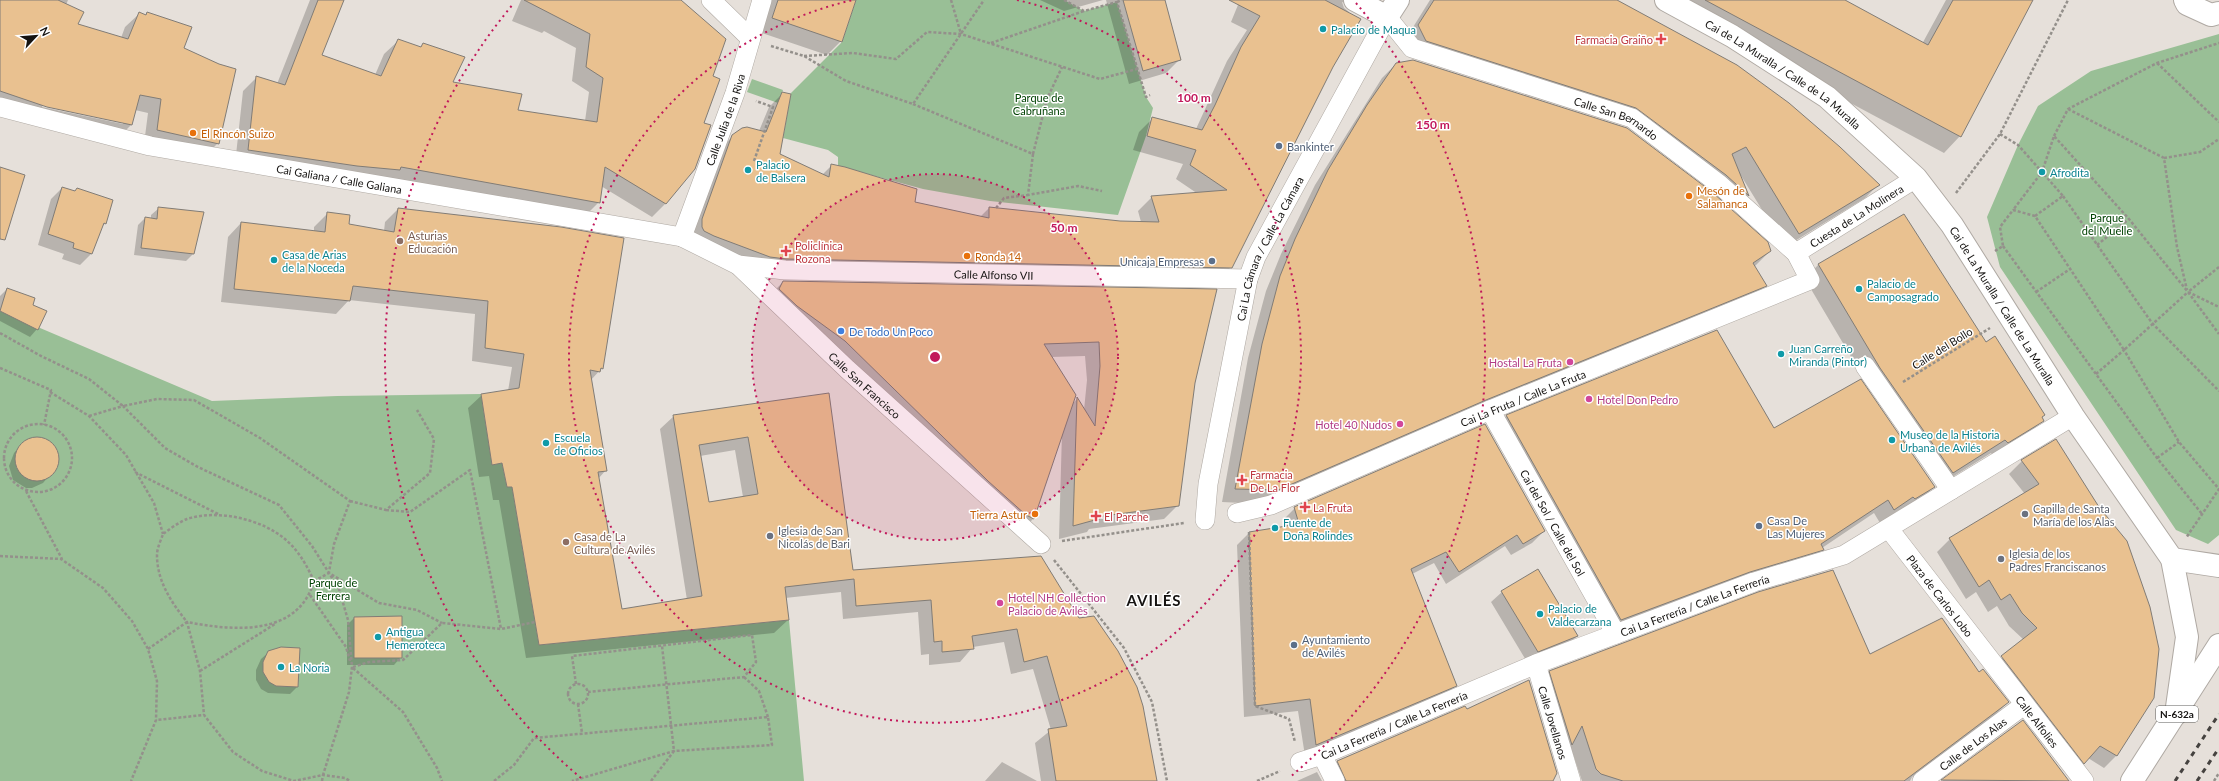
<svg xmlns="http://www.w3.org/2000/svg" width="2219" height="781" font-family="Lato,sans-serif">
  <style>
    .green { fill: #99bf96 }
    .shadow { fill: #0003; fill-rule: evenodd }
    .building { fill: #e9c190; stroke: #817c76; fill-rule: evenodd }
    .lines { fill: none; stroke-linecap: round; stroke-linejoin: round }
    .pedestrian-casing { stroke: #afa9a3; stroke-width: 20 }
    .minor-casing { stroke: #afa9a3; stroke-width: 24 }
    .primary-casing { stroke: #afa9a3; stroke-width: 24 }
    .path { stroke: #94908b; stroke-width: 2.5; stroke-dasharray: 3 2; stroke-linecap: butt }
    .pedestrian { stroke: #fff; stroke-width: 19 }
    .minor { stroke: #fff; stroke-width: 22 }
    .primary { stroke: #fff; stroke-width: 22 }
    .rail { stroke: #45423f; stroke-width: 3; stroke-dasharray: 5 5; stroke-linecap: butt }
    .ring { fill: none; stroke: #c2185b; stroke-width: 2; stroke-dasharray: 2 4 }
    .culture-dot { fill: #0f9aa8; stroke: #fff; stroke-width: 1.5 }
    .health-dot { fill: #e0444e; stroke: #fff; stroke-width: 1.5 }
    .food-dot { fill: #e8710a; stroke: #fff; stroke-width: 1.5 }
    .service-dot { fill: #5c6f8a; stroke: #fff; stroke-width: 1.5 }
    .education-dot { fill: #8d6e63; stroke: #fff; stroke-width: 1.5 }
    .shop-dot { fill: #3f7fe0; stroke: #fff; stroke-width: 1.5 }
    .hotel-dot { fill: #d1479c; stroke: #fff; stroke-width: 1.5 }
    .worship-dot { fill: #6b7280; stroke: #fff; stroke-width: 1.5 }
    .labels { text-anchor: middle; dominant-baseline: central; stroke-width: 3; stroke-linejoin: round; paint-order: stroke }
    .shield { fill: #fff; stroke: #5b5a58; stroke-width: 1 }
    .shield-label { font-size: 10px; font-weight: bold; fill: #151311 }
    .culture-label { font-size: 11px; fill: #0d838f; stroke: #fff; text-anchor: start }
    .health-label { font-size: 11px; fill: #be3a42; stroke: #fff; text-anchor: start }
    .street-label { font-size: 11px; fill: #151311; stroke: #fff }
    .park-label { font-size: 11px; fill: #014203; stroke: #fff }
    .food-label { font-size: 11px; fill: #c56008; stroke: #fff; text-anchor: start }
    .service-label { font-size: 11px; fill: #4e5e75; stroke: #fff; text-anchor: start }
    .education-label { font-size: 11px; fill: #785e54; stroke: #fff; text-anchor: start }
    .shop-label { font-size: 11px; fill: #366cbe; stroke: #fff; text-anchor: start }
    .hotel-label { font-size: 11px; fill: #b23c85; stroke: #fff; text-anchor: end }
    .worship-label { font-size: 11px; fill: #5b616d; stroke: #fff; text-anchor: start }
    .district-label { font-size: 15px; font-weight: bold; letter-spacing: 1px; fill: #151311; stroke: #fff }
    .centre { fill: #c2185b; stroke: #fff; stroke-width: 2 }
    .ring-label { font-size: 12px; text-anchor: middle; font-weight: bold; fill: #c2185b; stroke: #fff; stroke-width: 3; stroke-linejoin: round; paint-order: stroke }
  </style>
  <rect width="100%" height="100%" fill="#e6e0da"/>
  <path class="green" d="M856,0H1064L1084,11L1117,2L1146,97L1153,108L1146,136L1118,215L990,201L923,189L838,166V157L828,150L783,138L791,93L842,42Z
    M2219,34V535L2208,544L2176,530L2000,267L1987,217L2018,145L2038,106L2091,71Z
    M752,79L783,90L778,103L747,92Z
    M0,311L212,401L337,396L481,394L492,464L502,463L507,487H512L539,645L789,620L804,781H0Z"/>
  <path class="shadow" d="M0,0H68L66,5L77,25L121,38L125,27L139,14L145,16L147,13L182,48L218,143L204,157L144,144L148,113L135,110L131,125L117,139L0,109ZM43,105L123,122V124L42,107Z
    M310,0H343L321,56L375,75L384,54L398,41L420,48L423,44L452,83L516,111L585,121L589,92L572,81L576,48L544,31L542,33L512,21L521,0H680L712,76L703,123L666,203L652,217L601,186L599,202L585,216L235,164L243,91L257,77L277,84Z
    M770,0H855L841,41L827,55L759,32Z
    M1040,0H1103L1064,11Z
    M1106,0H1164L1180,59L1166,73L1129,84Z
    M1240,0H1365L1357,8L1342,2L1344,8L1349,12L1332,66L1231,267L1217,281L771,272L688,241L719,150L733,136L759,131L769,107L783,93L779,154L822,175L831,166L914,203L980,217L989,208L1120,222H1141L1138,211L1152,197L1198,194L1176,179L1183,164L1133,150L1139,132L1153,118L1196,129L1227,61L1247,30L1231,22Z
    M1430,0H1616L1878,185L1865,198L1785,247L1740,174L1748,196L1734,209L1712,189L1622,121L1405,40Z
    M1658,0H1843L1922,44L1946,0H2032L1960,136L1944,153Z
    M1413,61L1770,251L1754,267L1765,286L1752,299L1263,504L1222,502L1248,358L1266,291L1281,254L1315,185L1382,78L1396,64Z
    M62,188L106,223L101,227L91,254L80,265L62,259L64,254L38,245L51,199Z
    M159,208L193,254L186,261L134,255L138,225L145,218L151,219V215Z
    M398,209L602,368L591,380L606,470L598,479L621,611L687,600L660,429L674,416L828,394L853,571L1041,557L1147,781H1041L1035,743L1051,730L1033,669L1011,674L1004,642L973,647L960,662L929,665V654L921,655L918,612L843,619L841,592L785,598L788,620L774,633L526,658L499,500H493L489,476L479,477L468,408L482,395L508,391L512,367L472,361L475,314L349,300L336,314L221,302L228,237L241,223L314,232V227L328,213L348,225L384,231L385,222ZM735,450L743,497L708,503L700,456Z
    M1903,215L1985,343L2043,420L2029,434L1993,456L1991,453L1938,486L1866,382L1805,279L1818,265Z
    M783,282L1216,290L1194,382L1178,505L1164,519L1089,529L1087,532L1059,539L1062,432L1033,519L1019,533L769,296ZM1085,356L1087,380L1084,410L1077,399L1072,404L1051,357Z
    M7,289L31,305L37,329L30,337L0,321V296Z
    M1717,331L1774,429L1934,487L1920,500L1901,512L1899,510L1880,523L1874,513L1822,548L1823,549L1809,563L1607,633L1493,430L1506,416Z
    M34,439L45,440L54,447L58,460L56,468L43,483L32,488H26L13,480L9,466L14,453L21,445Z
    M2056,440L2153,698L2116,756L2104,768L2088,758L2071,775L1989,669L2024,640L2009,626L1997,606L1988,612L1976,592L1966,599L1937,552L1950,539L2025,494L2009,474L2022,461Z
    M1295,508L1544,531L1532,543L1511,555L1505,546L1446,584L1434,563L1412,574L1456,685L1444,697L1305,756L1298,711L1244,717L1237,545L1249,533L1285,527L1283,520Z
    M1502,592L1577,636L1566,647L1527,662L1491,602Z
    M354,618L401,657L394,665H347V625Z
    M269,652L297,687L290,694L268,693L261,689L256,680V670L261,659Z
    M1869,656L1979,673L2008,702L1994,716L1912,777L1910,781H1582L1570,745L1558,758L1536,685L1550,672Z
    M2022,721L2067,781H1942Z
    M1338,761L1552,781H1326L1324,775Z
    M1002,762L1037,781H985Z
    M1317,772L1322,781H1297Z"/>
  <path class="building" d="M0,0H58L84,12L78,24L128,39L139,12L146,15L147,12L192,27L184,48L219,64L236,69L219,144L157,130L161,99L140,95L132,125L47,107L0,91Z
    M318,0H344L322,55L381,76L398,39L421,47L423,43L465,57L453,82L522,94L518,110L597,122L603,78L586,67L590,34L524,0H681L726,39L713,76L720,79L704,123L711,125L695,169L666,204L605,167L600,203L401,167L400,170L357,166L248,150L256,76L285,85Z
    M778,0H856L842,42L772,18Z
    M1123,0H1165L1181,60L1143,71Z
    M1229,0H1325L1361,19L1333,67L1232,268L786,259L770,257L714,236L704,231L702,227V219L732,135L742,128L747,127L766,132L782,92L791,94L780,154L829,177L831,164L845,167L917,189L915,202L989,218V207L1120,221L1159,222L1151,196L1227,190L1190,165L1196,150L1147,136L1152,117L1202,130L1215,105L1241,47L1260,16Z
    M1434,0H1617L1737,65L1789,103L1840,147L1880,185L1799,234L1746,147L1732,154L1749,196L1726,175L1636,108L1426,41L1418,25Z
    M1705,0H1845L1928,45L1953,0H2033L1961,137Z
    M1413,60L1627,128L1712,192L1768,242L1771,251L1753,263L1767,286L1486,400L1278,490L1235,489L1262,344L1280,276L1295,239L1328,170L1367,105L1396,63Z
    M0,167L25,175L5,240L0,239Z
    M62,187L75,191L77,188L113,200L106,224L104,223L92,254L73,248L74,243L48,234Z
    M158,207L204,212L194,254L141,248L145,217L157,219Z
    M398,208L561,227L624,238L603,369L601,368L600,372L590,370L607,471L598,472L622,609L702,596L673,415L829,393L853,570L1041,556L1079,618L1094,616L1118,651L1137,687L1143,706L1157,781H1056L1048,729L1067,726L1047,656L1024,662L1017,629L972,636L974,649L942,652V641L934,642L931,600L856,606L854,579L785,587L789,620L539,645L512,487H507L502,463L492,465L481,394L519,388L524,354L485,348L488,301L353,286L350,301L234,289L241,222L325,232L327,212L350,215L349,224L394,232ZM748,437L758,494L709,502L699,445Z
    M1904,214L1986,342L1995,336L2045,415L2042,417L2044,421L2008,443L2005,440L1953,473L1880,368L1818,264Z
    M783,281L1217,289L1195,383L1179,506L1103,516L1102,518L1073,526L1077,397L1095,426L1100,366L1099,342L1044,344L1076,395L1034,519L1026,515L988,481L845,341L797,306L779,289Z
    M7,288L35,298L33,305L47,311L38,330L0,311Z
    M1717,330L1774,428L1861,379L1935,487L1915,499L1913,497L1894,510L1888,500L1821,544L1824,550L1750,572L1621,620L1506,415Z
    M1485,424L1545,531L1523,544L1517,535L1459,572L1446,552L1411,569L1457,686L1316,745L1310,699L1255,706L1249,532L1299,524L1294,507Z
    M15 459a22 22 0 1 1 44 0a22 22 0 1 1-44 0Z
    M2056,439L2099,507L2127,541L2150,607L2159,649L2154,698L2117,756L2100,746L2084,764L2001,656L2037,628L2022,613L2010,594L2001,600L1989,580L1979,587L1949,538L2039,484L2021,460Z
    M1538,569L1578,636L1538,652L1501,591Z
    M1833,570L1870,654L1942,618L1979,672L1983,669L2009,702L1904,781H1623L1601,774L1596,769L1582,726L1572,745L1549,671L1758,592Z
    M402,616V658H354V617Z
    M281,647L300,648L298,687L276,686L269,682L263,672V662L268,651Z
    M1529,680L1557,773L1553,781H1346L1337,761L1465,706L1467,709Z
    M2023,720L2069,781L1941,780Z"/>
  <g class="lines">
    <defs>
      <g id="pedestrian">
        <path d="M711,0L750,38"/>
        <path id="s1" d="M0,107L150,146L682,237L738,265L847,369L1041,544"/>
        <path id="s2" d="M682,237L735,93L762,0"/>
        <path id="s3" d="M1796,253L1916,178"/>
        <path id="s4" d="M738,265L785,270L1248,279"/>
        <path d="M1865,366L1951,490"/>
        <path id="s5" d="M1490,410L1616,634"/>
        <path id="s6" d="M1205,520L1208,484L1248,279L1256,257L1387,17L1412,48L1632,118L1719,184L1796,253L1810,280L1490,410L1271,505L1237,513"/>
        <path id="s7" d="M1889,529L2084,781"/>
        <path id="s8" d="M1536,664L1571,781"/>
        <path d="M1322,755L1335,781"/>
        <path id="s9" d="M1300,762L1322,755L1536,664L1754,582L1844,555L2073,416"/>
        <path id="s10" d="M1922,781L2024,705"/>
      </g>
      <g id="minor">
        <path d="M1355,0L1387,17L1398,0"/>
        <path id="s11" d="M1666,0L1732,36L1827,97L1916,178L1952,225L2073,416L2172,559L2187,637L2176,714"/>
        <path d="M2185,0L2187,4L2211,15L2219,13"/>
        <path d="M2172,559L2219,566"/>
      </g>
      <path id="primary" d="M2132,781L2219,645"/>
    </defs>
    <use href="#pedestrian" class="pedestrian-casing"/>
    <use href="#minor" class="minor-casing"/>
    <use href="#primary" class="primary-casing"/>
    <path class="path" d="M951,0L961,34
      M1064,0L1084,11L1117,2L1146,97L1150,95
      M1117,2L1122,0
      M991,43L1084,11
      M771,46L804,56L846,81L913,104L984,0
      M804,56L853,53L896,59L927,32L961,34L1100,79L1137,69
      M2157,63L2219,122
      M913,104L1033,154L1047,99L1062,67
      M2068,109L2164,158L2177,247L2187,290
      M2000,134L2018,145L2042,172L2013,210
      M2054,136L2068,109L2157,63L2219,43
      M1033,154L1028,195L1078,186L1102,191
      M2164,158L2200,152L2219,139
      M754,161L773,107L756,101
      M1956,193L2000,134L2068,0
      M2063,196L2152,323L2219,391
      M996,208L1004,198L1028,195
      M2035,216L2063,196L2042,172L2054,136L2129,219L2188,292L2219,307
      M2097,245L2129,219
      M2003,246L2157,458L2202,514
      M1995,251L2003,246L2000,227L2013,210L2035,216L2124,350L2188,292
      M2219,267L2188,292L2219,334
      M2036,292L2070,269
      M0,333L41,356L89,379L123,406L157,399L194,400L260,438L350,501L334,544L329,572
      M0,368L51,390L44,425
      M2096,374L2124,350L2179,442L2219,489L2186,538
      M1903,382L1990,328
      M50,392L89,416L126,455L154,503L163,534
      M89,416L123,406L165,448L198,467L279,505L312,546L339,589L348,620L352,667L349,692L323,775L294,781L262,771L233,752L204,715L156,720
      M4 458a34 34 0 1 1 68 0a34 34 0 1 1-68 0Z
      M2157,458L2179,442
      M135,472L218,514
      M26,491L62,559
      M350,501L386,510L430,473L434,439L417,410
      M386,510L410,512L470,470L501,629
      M1249,532L1255,706L1289,719L1295,742
      M1062,541L1184,523
      M0,556L61,559L103,588L132,621L148,649L157,681L156,720L131,781
      M1054,560L1124,648L1152,702L1167,781
      M314,581L329,573L379,603L417,610L442,623
      M310,595L346,647L350,661
      M148,649L187,622C171,602 157,581 157,555C157,548 161,540 163,534C170,529 179,522 187,519C218,509 262,519 286,540C299,551 307,566 314,581C298,637 233,631 187,622L200,671L204,715
      M353,667L369,662L403,660L442,623L501,629L535,622
      M353,668L403,712L437,768L442,781
      M200,671L275,624
      M744,677L759,691L768,717
      M576,684L572,656L752,635L756,662L744,677L588,692
      M568 694a10 10 0 1 1 20 0a10 10 0 1 1-20 0Z
      M578,704L582,733
      M322,781L323,775L345,778L350,781
      M494,781L514,765L534,738L768,717L772,745L674,751L572,781
      M651,781L674,751L662,646
      M1257,781L1280,771
      M2214,781L2219,773"/>
    <use href="#pedestrian" class="pedestrian"/>
    <use href="#minor" class="minor"/>
    <use href="#primary" class="primary"/>
    <path class="rail" d="M2175,781L2219,714
      M2197,781L2219,748"/>
  </g>
  <circle cx="935" cy="357" r="183" fill="#c2185b" fill-opacity=".12"/>
  <g class="ring">
    <circle cx="935" cy="357" r="183"/>
    <path d="M1017 0A366 366 0 1 1 853 0"/>
    <path d="M581 778A550 550 0 0 1 514 3M1356 3A550 550 0 0 1 1289 778"/>
  </g>
  <g class="culture-dot">
    <circle cx="1323" cy="29" r="4"/>
    <circle cx="748" cy="170" r="4"/>
    <circle cx="2042" cy="172" r="4"/>
    <circle cx="274" cy="260" r="4"/>
    <circle cx="1859" cy="289" r="4"/>
    <circle cx="1781" cy="354" r="4"/>
    <circle cx="1892" cy="440" r="4"/>
    <circle cx="546" cy="443" r="4"/>
    <circle cx="1275" cy="528" r="4"/>
    <circle cx="1540" cy="614" r="4"/>
    <circle cx="378" cy="637" r="4"/>
    <circle cx="281" cy="667" r="4"/>
  </g>
  <g class="health-dot">
    <path d="M1659 33h4v4h4v4h-4v4h-4v-4h-4v-4h4z"/>
    <path d="M784 245h4v4h4v4h-4v4h-4v-4h-4v-4h4z"/>
    <path d="M1240 474h4v4h4v4h-4v4h-4v-4h-4v-4h4z"/>
    <path d="M1303 501h4v4h4v4h-4v4h-4v-4h-4v-4h4z"/>
    <path d="M1094 510h4v4h4v4h-4v4h-4v-4h-4v-4h4z"/>
  </g>
  <g class="food-dot">
    <circle cx="193" cy="133" r="4"/>
    <circle cx="1689" cy="196" r="4"/>
    <circle cx="967" cy="256" r="4"/>
    <circle cx="1035" cy="514" r="4"/>
  </g>
  <g class="service-dot">
    <circle cx="1279" cy="146" r="4"/>
    <circle cx="1212" cy="261" r="4"/>
    <circle cx="1759" cy="526" r="4"/>
    <circle cx="1294" cy="645" r="4"/>
  </g>
  <g class="education-dot">
    <circle cx="400" cy="241" r="4"/>
    <circle cx="566" cy="542" r="4"/>
  </g>
  <circle class="shop-dot" cx="841" cy="331" r="4"/>
  <g class="hotel-dot">
    <circle cx="1570" cy="362" r="4"/>
    <circle cx="1589" cy="399" r="4"/>
    <circle cx="1400" cy="424" r="4"/>
    <circle cx="1000" cy="603" r="4"/>
  </g>
  <g class="worship-dot">
    <circle cx="2025" cy="514" r="4"/>
    <circle cx="770" cy="536" r="4"/>
    <circle cx="2001" cy="559" r="4"/>
  </g>
  <g class="labels">
    <rect class="shield" x="2156" y="706" width="42" height="16" rx="3"/>
    <g class="shield-label">
      <text x="2177" y="714">N-632a</text>
    </g>
    <g class="culture-label">
      <text x="1331" y="29">Palacio de Maqua</text>
      <text x="756" y="164">Palacio<tspan x="756" dy="13">de Balsera</tspan></text>
      <text x="2050" y="172">Afrodita</text>
      <text x="282" y="254">Casa de Arias<tspan x="282" dy="13">de la Noceda</tspan></text>
      <text x="1867" y="283">Palacio de<tspan x="1867" dy="13">Camposagrado</tspan></text>
      <text x="1789" y="348">Juan Carreño<tspan x="1789" dy="13">Miranda (Pintor)</tspan></text>
      <text x="1900" y="434">Museo de la Historia<tspan x="1900" dy="13">Urbana de Avilés</tspan></text>
      <text x="554" y="437">Escuela<tspan x="554" dy="13">de Oficios</tspan></text>
      <text x="1283" y="522">Fuente de<tspan x="1283" dy="13">Doña Rolindes</tspan></text>
      <text x="1548" y="608">Palacio de<tspan x="1548" dy="13">Valdecarzana</tspan></text>
      <text x="386" y="631">Antigua<tspan x="386" dy="13">Hemeroteca</tspan></text>
      <text x="289" y="667">La Noria</text>
    </g>
    <g class="health-label">
      <text x="1653" y="39" text-anchor="end">Farmacia Graiño</text>
      <text x="795" y="245">Policlínica<tspan x="795" dy="13">Rozona</tspan></text>
      <text x="1250" y="474">Farmacia<tspan x="1250" dy="13">De La Flor</tspan></text>
      <text x="1313" y="507">La Fruta</text>
      <text x="1104" y="516">El Parche</text>
    </g>
    <g class="street-label">
      <text stroke="none"><textPath href="#s11" startOffset="139">Cai de La Muralla / Calle de La Muralla</textPath></text>
      <text stroke="none"><textPath href="#s2" startOffset="125">Calle Julia de la Riva</textPath></text>
      <text stroke="none"><textPath href="#s6" startOffset="798">Calle San Bernardo</textPath></text>
      <text stroke="none"><textPath href="#s1" startOffset="347">Cai Galiana / Calle Galiana</textPath></text>
      <text stroke="none"><textPath href="#s3" startOffset="71">Cuesta de La Molinera</textPath></text>
      <text stroke="none"><textPath href="#s6" startOffset="281">Cai La Cámara / Calle La Cámara</textPath></text>
      <text stroke="none"><textPath href="#s4" startOffset="256">Calle Alfonso VII</textPath></text>
      <text stroke="none"><textPath href="#s11" startOffset="463">Cai de La Muralla / Calle de La Muralla</textPath></text>
      <text transform="translate(1942 348) rotate(-32)">Calle del Bollo</text>
      <text stroke="none"><textPath href="#s1" startOffset="932">Calle San Francisco</textPath></text>
      <text transform="translate(1523 398) rotate(-22)">Cai La Fruta / Calle La Fruta</text>
      <text stroke="none"><textPath href="#s5" startOffset="129">Cai del Sol / Calle del Sol</textPath></text>
      <text stroke="none"><textPath href="#s7" startOffset="84">Plaza de Carlos Lobo</textPath></text>
      <text stroke="none"><textPath href="#s9" startOffset="425">Cai La Ferrería / Calle La Ferrería</textPath></text>
      <text stroke="none"><textPath href="#s8" startOffset="61">Calle Jovellanos</textPath></text>
      <text stroke="none"><textPath href="#s7" startOffset="243">Calle Alfolies</textPath></text>
      <text stroke="none"><textPath href="#s9" startOffset="101">Cai La Ferrería / Calle La Ferrería</textPath></text>
      <text stroke="none"><textPath href="#s10" startOffset="63">Calle de Los Alas</textPath></text>
    </g>
    <g class="park-label">
      <text x="1039" y="97">Parque de<tspan x="1039" dy="13">Cabruñana</tspan></text>
      <text x="2107" y="217">Parque<tspan x="2107" dy="13">del Muelle</tspan></text>
      <text x="333" y="582">Parque de<tspan x="333" dy="13">Ferrera</tspan></text>
    </g>
    <g class="food-label">
      <text x="201" y="133">El Rincón Suizo</text>
      <text x="1697" y="190">Mesón de<tspan x="1697" dy="13">Salamanca</tspan></text>
      <text x="975" y="256">Ronda 14</text>
      <text x="1027" y="514" text-anchor="end">Tierra Astur</text>
    </g>
    <g class="service-label">
      <text x="1287" y="146">Bankinter</text>
      <text x="1204" y="261" text-anchor="end">Unicaja Empresas</text>
      <text x="1767" y="520">Casa De<tspan x="1767" dy="13">Las Mujeres</tspan></text>
      <text x="1302" y="639">Ayuntamiento<tspan x="1302" dy="13">de Avilés</tspan></text>
    </g>
    <g class="education-label">
      <text x="408" y="235">Asturias<tspan x="408" dy="13">Educación</tspan></text>
      <text x="574" y="536">Casa de La<tspan x="574" dy="13">Cultura de Avilés</tspan></text>
    </g>
    <g class="shop-label">
      <text x="849" y="331">De Todo Un Poco</text>
    </g>
    <g class="hotel-label">
      <text x="1562" y="362">Hostal La Fruta</text>
      <text x="1597" y="399" text-anchor="start">Hotel Don Pedro</text>
      <text x="1392" y="424">Hotel 40 Nudos</text>
      <text x="1008" y="597" text-anchor="start">Hotel NH Collection<tspan x="1008" dy="13">Palacio de Avilés</tspan></text>
    </g>
    <g class="worship-label">
      <text x="2033" y="508">Capilla de Santa<tspan x="2033" dy="13">María de los Alas</tspan></text>
      <text x="778" y="530">Iglesia de San<tspan x="778" dy="13">Nicolás de Bari</tspan></text>
      <text x="2009" y="553">Iglesia de los<tspan x="2009" dy="13">Padres Franciscanos</tspan></text>
    </g>
    <g class="district-label">
      <text x="1154" y="600">AVILÉS</text>
    </g>
  </g>
  <circle cx="935" cy="357" r="6" class="centre"/>
  <g class="ring-label">
    <text x="1194" y="102">100 m</text>
    <text x="1433" y="129">150 m</text>
    <text x="1064" y="232">50 m</text>
  </g>
  <g transform="translate(36 36) rotate(64)" stroke="#ffffff" stroke-width="3" paint-order="stroke">
  <path d="M0-3L7 15L0 10L-7 15Z" fill="#151311"/>
  <text y="-6" font-size="11" font-weight="bold" text-anchor="middle" fill="#151311">N</text>
  </g>
</svg>
